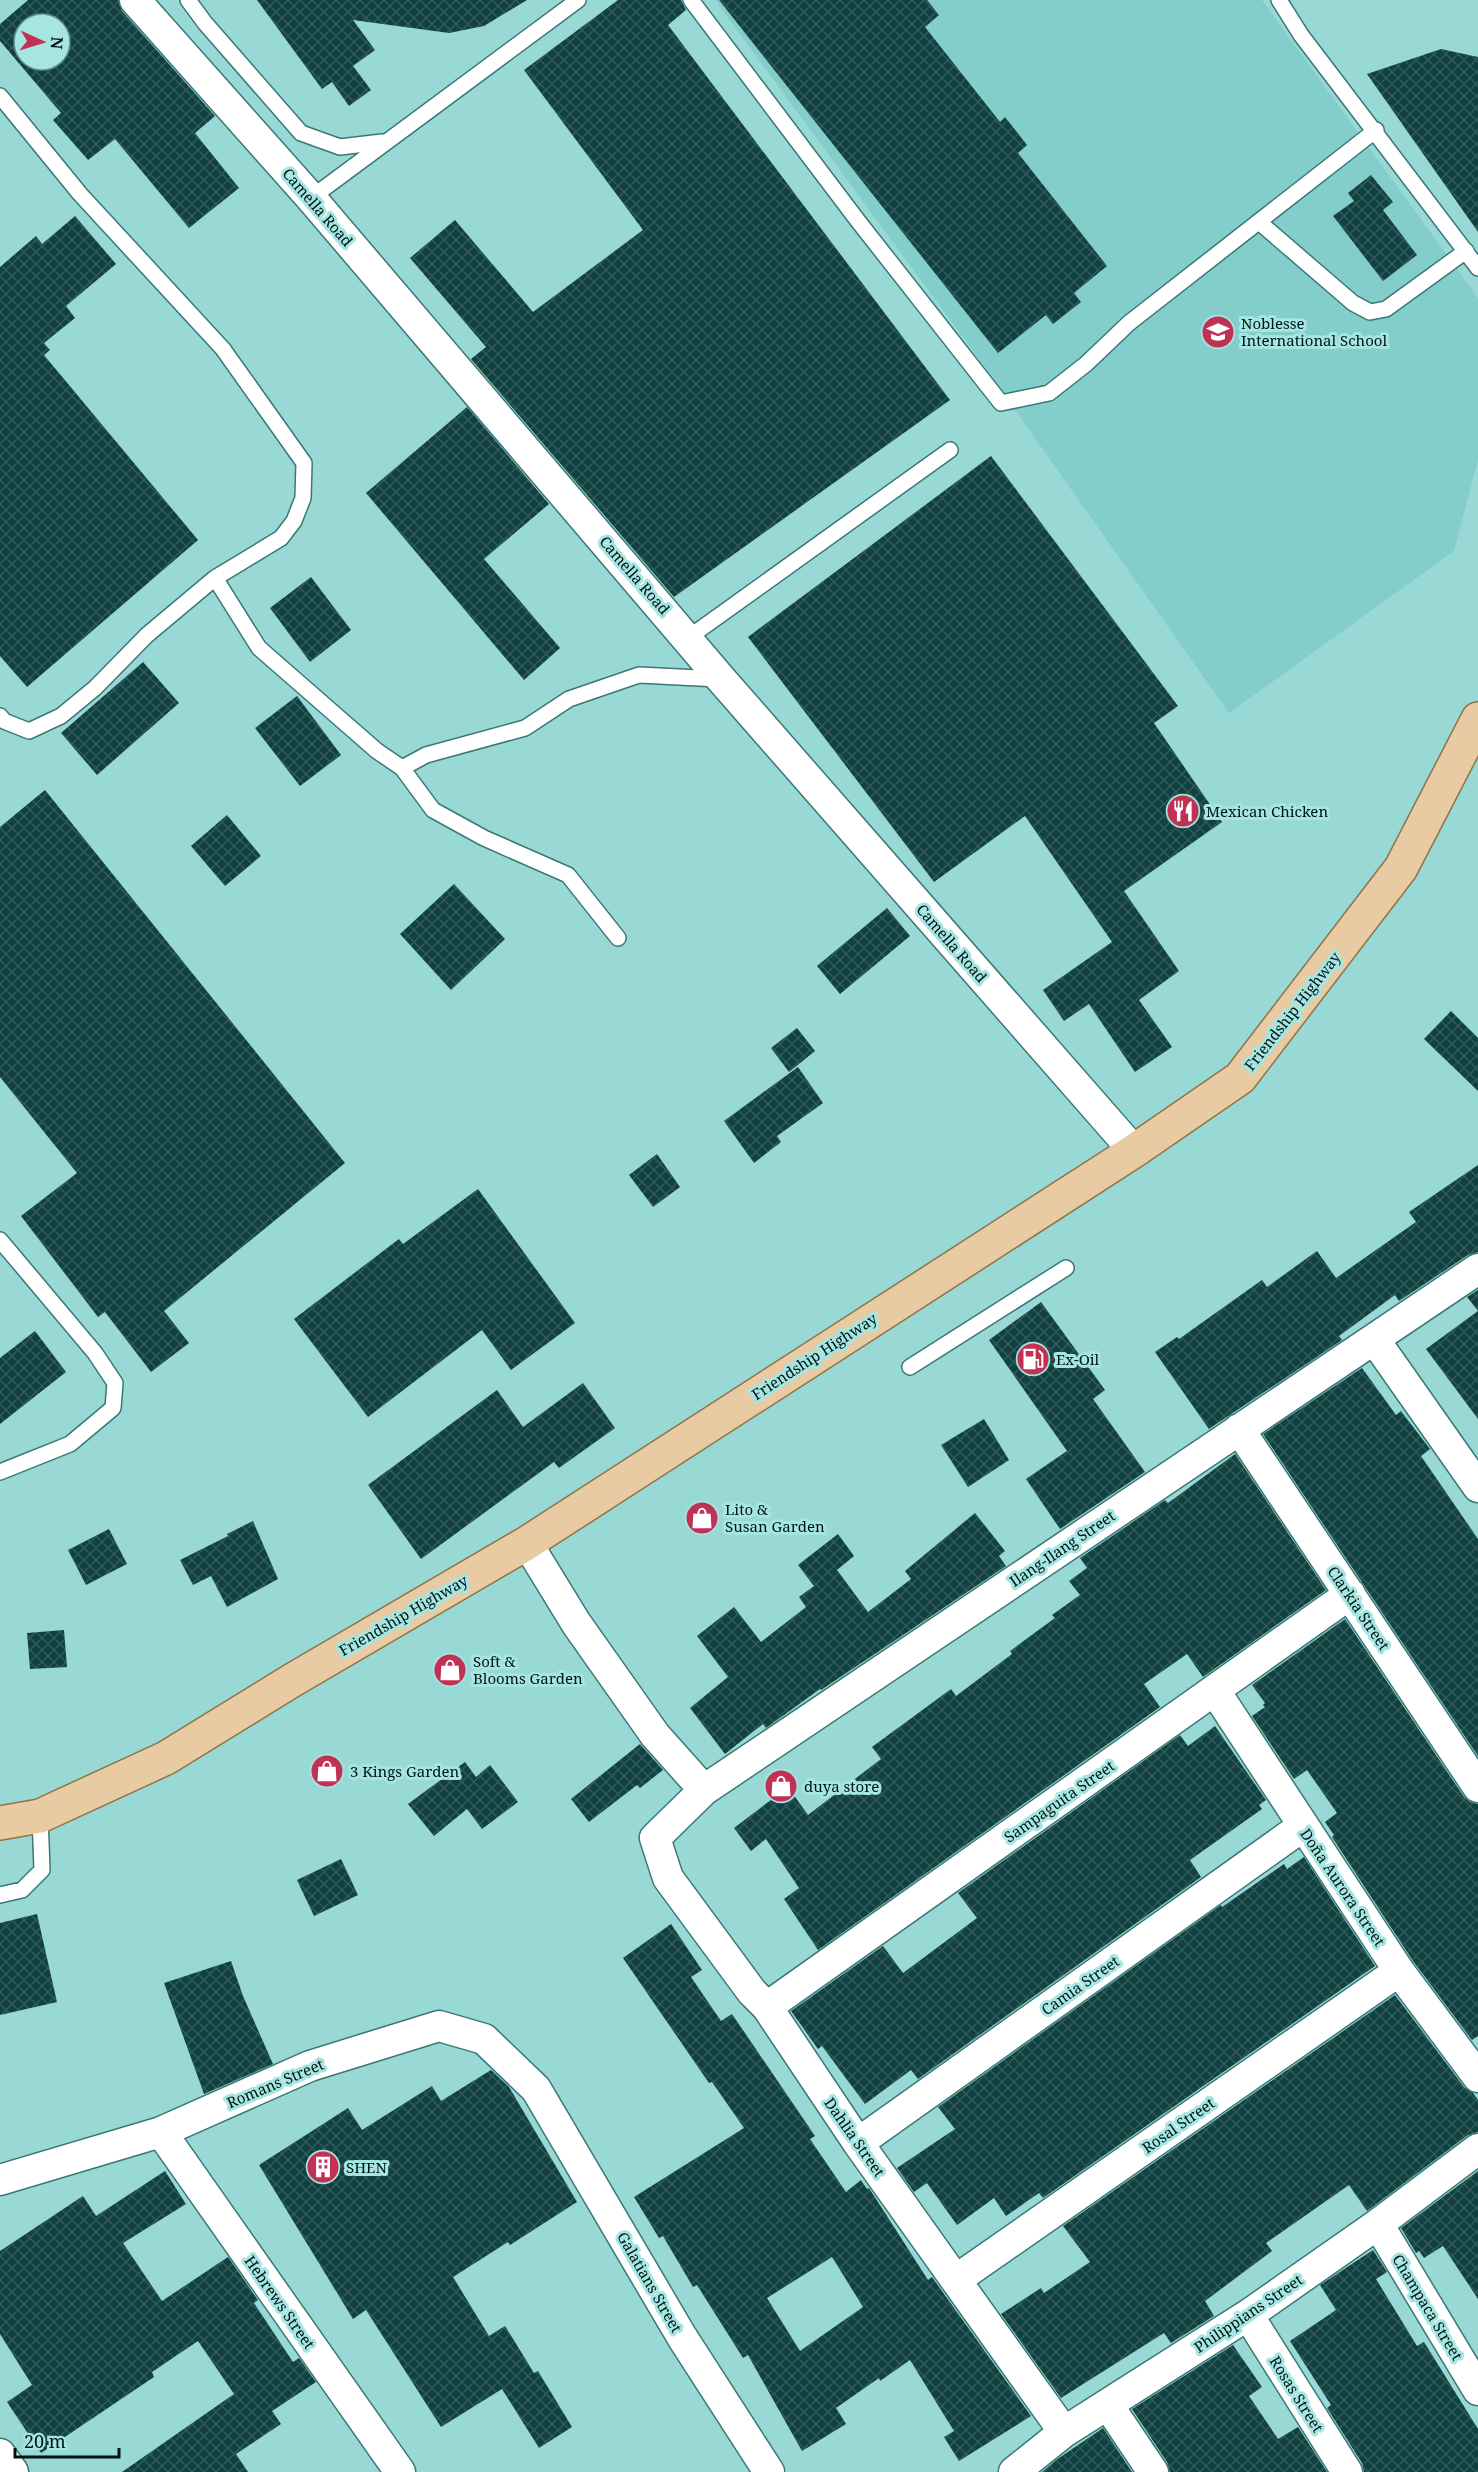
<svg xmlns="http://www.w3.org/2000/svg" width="1478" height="2472" font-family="'Noto Serif',serif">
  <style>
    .built { fill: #83cecb }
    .building { fill: url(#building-cross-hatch); fill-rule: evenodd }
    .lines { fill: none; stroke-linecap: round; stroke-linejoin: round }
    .service-casing { stroke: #3a7876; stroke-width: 18 }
    .minor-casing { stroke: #3a7876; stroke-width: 33 }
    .primary-casing { stroke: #8e7449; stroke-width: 36 }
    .service { stroke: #fff; stroke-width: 15 }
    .minor { stroke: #fff; stroke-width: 30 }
    .primary { stroke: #e9cba3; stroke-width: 33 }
    .labels { text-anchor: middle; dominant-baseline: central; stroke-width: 6; stroke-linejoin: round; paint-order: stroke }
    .street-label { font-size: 15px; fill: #001414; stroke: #a5e5e2 }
    .poi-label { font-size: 15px; fill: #001414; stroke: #a5e5e2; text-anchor: start }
  </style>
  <defs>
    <pattern id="building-cross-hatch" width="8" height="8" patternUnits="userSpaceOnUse" patternTransform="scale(1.5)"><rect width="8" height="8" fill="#114241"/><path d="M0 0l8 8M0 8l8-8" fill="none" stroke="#315a59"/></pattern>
  </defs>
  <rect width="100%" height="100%" fill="#98d8d5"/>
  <path class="built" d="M715,0H1262L1478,298V459L1454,551L1229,713L984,366Z"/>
  <path class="building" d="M28,0H118L122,11L215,116L195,133L239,188L189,228L115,139L88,160L53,120L61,113L0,41V24ZM24,24H60V60H24Z
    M257,0H527L484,26L449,33L353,20L375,50L353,66L371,90L349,106L332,82L322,89Z
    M618,0H681L686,10L668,25L950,400L674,597L471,359L486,347L410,258L455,220L533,312L643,230L524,70Z
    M719,0H927L939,15L925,27L1000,122L1005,117L1027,145L1018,153L1107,266L1074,293L1081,302L1053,324L1046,315L998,353Z
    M1441,49L1478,57V232L1367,74Z
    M1371,175L1393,202L1383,210L1417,255L1383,281L1333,216L1354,201L1348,193Z
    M75,216L116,264L66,306L75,318L44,343L50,350L44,355L198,540L27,687L0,656V267L36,236L42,244Z
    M467,407L549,504L484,559L560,648L524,680L366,493Z
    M991,456L1178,706L1154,723L1222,822L1124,891L1179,971L1139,1000L1172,1047L1135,1072L1089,1004L1064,1021L1043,990L1112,942L1025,816L934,882L748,637Z
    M311,577L351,630L310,662L270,608Z
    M143,662L179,703L97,775L61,733Z
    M297,696L341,755L300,786L255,728Z
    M45,790L345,1163L164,1311L189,1343L151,1372L105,1312L98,1317L21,1216L77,1173L0,1077V827Z
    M227,815L261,856L225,886L191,846Z
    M454,884L505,939L451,990L400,934Z
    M887,908L910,936L840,994L817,966Z
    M1451,1011L1478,1038V1091L1424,1039Z
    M797,1028L815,1051L789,1072L771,1048Z
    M798,1067L823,1103L777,1136L781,1142L754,1163L724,1121Z
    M657,1154L680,1187L653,1207L629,1175Z
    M1478,1165V1252L1468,1255L1399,1301L1395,1295L1339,1336L1342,1340L1209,1429L1155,1352L1177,1337L1179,1339L1262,1280L1267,1287L1317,1251L1336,1278L1416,1222L1409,1212Z
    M478,1189L575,1323L511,1370L482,1330L368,1417L294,1319L399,1239L403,1244Z
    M1478,1290V1419L1426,1349L1478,1311L1467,1297Z
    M1041,1302L1105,1390L1093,1399L1145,1472L1060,1529L1026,1479L1067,1451L989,1340Z
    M35,1331L66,1372L0,1424V1358Z
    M1362,1368L1396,1415L1401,1411L1430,1449L1421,1456L1478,1539V1756L1263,1434Z
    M583,1383L615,1428L559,1468L554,1462L421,1559L368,1485L497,1390L523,1427Z
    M984,1419L1009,1460L968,1487L941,1445Z
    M1235,1454L1326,1590L1203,1677L1187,1654L1144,1684L1160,1707L818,1950L784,1899L799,1888L766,1839L751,1851L734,1828L788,1787L808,1815L881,1759L872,1747L951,1689L956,1696L1012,1654L1010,1651L1055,1618L1052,1615L1080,1595L1069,1581L1087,1568L1080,1558L1165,1500L1168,1503Z
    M975,1513L1005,1551L999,1556L1006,1566L821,1690L820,1689L766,1728L763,1724L725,1754L690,1708L728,1677L697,1636L734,1607L761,1642L806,1607L799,1597L814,1586L798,1565L838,1534L854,1556L837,1570L868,1612L911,1579L905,1571Z
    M253,1521L278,1579L227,1607L211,1576L193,1585L180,1560L228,1536L227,1534Z
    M109,1529L127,1564L86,1585L68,1550Z
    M1345,1619L1464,1797L1470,1802L1478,1804V2036L1472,2040L1413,1961L1332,1837L1334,1835L1325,1822L1337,1813L1307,1770L1294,1779L1252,1716L1265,1707L1263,1705L1265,1703L1252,1685Z
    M64,1630L67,1667L30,1669L27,1633Z
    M1215,1726L1266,1800L1259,1805L1262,1809L1190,1860L1201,1877L918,2079L911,2070L865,2104L822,2046L818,2049L791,2011L883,1946L903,1973L977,1918L958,1893L1180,1735L1188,1746Z
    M640,1744L663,1770L640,1788L637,1785L589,1822L571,1799Z
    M465,1762L476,1777L490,1765L518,1802L482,1829L467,1809L434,1836L408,1804Z
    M1304,1857L1375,1966L1043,2198L1039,2193L1006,2216L994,2198L957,2225L927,2183L914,2192L897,2168L955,2129L938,2107L1221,1905L1222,1907L1284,1864L1287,1869Z
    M341,1859L358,1895L314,1916L297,1880Z
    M37,1914L57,2002L0,2015V1923Z
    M671,1924L702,1970L691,1977L721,2021L732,2014L815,2136L810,2139L846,2192L861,2180L867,2189L869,2188L928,2280L932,2277L1031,2416L959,2461L944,2437L954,2431L910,2360L880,2381L879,2378L836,2408L846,2424L802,2451L748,2355L743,2358L697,2285L693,2287L663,2236L659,2238L634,2197L744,2128L712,2082L709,2083L623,1958ZM832,2257L863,2307L800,2351L767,2298Z
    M231,1961L243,1996L273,2064L204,2094L164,1983Z
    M1395,1995L1464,2087L1473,2093L1478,2100V2132L1468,2135L1367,2211L1349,2185L1266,2243L1272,2251L1205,2301L1214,2316L1171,2343L1164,2333L1061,2398L1001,2314L1041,2288L1044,2293L1090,2262L1063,2226Z
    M491,2070L509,2087L577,2202L510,2245L508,2242L453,2277L489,2336L505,2326L534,2373L538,2371L572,2427L539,2448L502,2389L441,2427L366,2310L353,2319L259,2165L348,2108L362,2130L432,2086L441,2101Z
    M165,2171L186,2204L123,2243L162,2301L228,2257L258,2300L254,2303L293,2362L299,2358L316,2382L272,2411L281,2424L236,2454L248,2472H122L234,2394L198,2341L152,2372L154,2377L41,2453L7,2402L32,2385L0,2334V2251L83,2196L96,2216Z
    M1478,2171V2299L1443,2246L1424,2258L1419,2251L1416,2253L1401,2228Z
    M1373,2250L1387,2272L1376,2279L1417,2346L1424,2342L1478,2429V2472H1364L1362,2463L1327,2408L1331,2405L1290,2341L1336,2310L1320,2285Z
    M1233,2345L1262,2387L1249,2396L1278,2439L1298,2427L1327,2472H1170L1167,2462L1132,2409Z
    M1103,2428L1132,2472H1042L1056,2460Z"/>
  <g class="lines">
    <defs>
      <path id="service" d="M188,0L205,23L301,133L340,147L382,142
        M691,0L858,221L1001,403L1049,393L1086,364L1129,323L1376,130
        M1279,0L1301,35L1478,268
        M0,96L80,194L223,349L304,463L303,498L294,521L281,538L215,578L259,648L377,751L402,768L426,755L525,728L569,699L639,675L719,679
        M311,198L578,0
        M1259,222L1353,303L1370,312L1386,309L1466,251
        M688,638L950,450
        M0,716L4,721L29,731L61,716L95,688L147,635L215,578
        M402,768L433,810L484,838L568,875L618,938
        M0,1240L95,1353L115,1383L113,1408L70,1444L0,1472
        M910,1367L1066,1268
        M0,1895L22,1890L42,1870L40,1816"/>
      <path id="minor" d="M135,0L311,198L721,679L1134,1151
        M1374,1339L1478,1487
        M1239,1429L1478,1787
        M527,1543L576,1623L655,1735L704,1790
        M1215,1691L1399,1971L1478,2077
        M767,2007L1350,1594
        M161,2132L400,2472
        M858,2143L1303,1826
        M0,2180L161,2132L310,2066L439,2026L484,2039L536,2089L682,2337L769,2472
        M1378,2224L1478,2390
        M957,2279L1399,1971
        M1248,2315L1347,2472
        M1108,2405L1153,2472
        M1064,2432L858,2143L767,2007L752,1992L668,1878L655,1838L704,1790L1478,1269
        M0,2454L13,2472
        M1014,2472L1064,2432L1248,2315L1378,2224L1478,2149"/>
      <path id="primary" d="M0,1823L40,1816L166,1758L291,1681L527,1543L1134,1151L1240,1078L1401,868L1478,719"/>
    </defs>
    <use href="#service" class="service-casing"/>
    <use href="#minor" class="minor-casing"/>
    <use href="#primary" class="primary-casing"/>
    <use href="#service" class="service"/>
    <use href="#minor" class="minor"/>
    <use href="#primary" class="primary"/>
  </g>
  <defs>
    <symbol id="school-disc" viewBox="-11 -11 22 22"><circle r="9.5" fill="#c13153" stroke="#a5e5e2"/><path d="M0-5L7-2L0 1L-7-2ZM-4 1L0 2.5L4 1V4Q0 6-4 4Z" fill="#fff"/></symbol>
    <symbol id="restaurant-disc" viewBox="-11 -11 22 22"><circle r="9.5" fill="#c13153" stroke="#a5e5e2"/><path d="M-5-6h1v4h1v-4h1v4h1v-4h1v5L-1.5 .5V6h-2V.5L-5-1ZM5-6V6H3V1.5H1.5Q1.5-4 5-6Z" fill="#fff"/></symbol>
    <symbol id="fuel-disc" viewBox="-11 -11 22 22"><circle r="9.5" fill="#c13153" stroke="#a5e5e2"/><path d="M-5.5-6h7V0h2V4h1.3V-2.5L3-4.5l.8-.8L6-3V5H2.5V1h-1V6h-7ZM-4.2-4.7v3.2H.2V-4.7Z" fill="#fff"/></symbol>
    <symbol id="shop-disc" viewBox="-11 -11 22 22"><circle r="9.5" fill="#c13153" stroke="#a5e5e2"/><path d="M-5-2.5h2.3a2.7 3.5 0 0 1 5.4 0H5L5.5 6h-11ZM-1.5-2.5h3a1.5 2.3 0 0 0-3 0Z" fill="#fff"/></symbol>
    <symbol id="building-disc" viewBox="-11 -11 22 22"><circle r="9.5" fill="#c13153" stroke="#a5e5e2"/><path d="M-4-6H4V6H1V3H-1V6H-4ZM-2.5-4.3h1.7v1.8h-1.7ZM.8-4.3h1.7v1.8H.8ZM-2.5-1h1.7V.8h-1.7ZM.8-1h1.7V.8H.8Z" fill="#fff"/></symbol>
  </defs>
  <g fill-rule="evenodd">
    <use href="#school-disc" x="1199" y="313" width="38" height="38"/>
    <use href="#restaurant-disc" x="1164" y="792" width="38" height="38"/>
    <use href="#fuel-disc" x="1014" y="1340" width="38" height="38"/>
    <use href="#shop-disc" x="683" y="1499" width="38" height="38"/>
    <use href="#shop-disc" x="431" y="1651" width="38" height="38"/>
    <use href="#shop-disc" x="308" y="1752" width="38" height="38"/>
    <use href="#shop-disc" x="762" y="1767" width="38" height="38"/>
    <use href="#building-disc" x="304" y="2148" width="38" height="38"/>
  </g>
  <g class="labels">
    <g class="street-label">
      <text transform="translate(318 207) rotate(49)">Camella Road</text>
      <text transform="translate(635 575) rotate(49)">Camella Road</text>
      <text transform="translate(952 943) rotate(49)">Camella Road</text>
      <text transform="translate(1292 1011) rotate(-52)">Friendship Highway</text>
      <text transform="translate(814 1356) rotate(-33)">Friendship Highway</text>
      <text transform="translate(1062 1548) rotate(-34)">Ilang-Ilang Street</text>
      <text transform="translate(1359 1608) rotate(56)">Clarkia Street</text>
      <text transform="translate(403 1615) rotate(-30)">Friendship Highway</text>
      <text transform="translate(1059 1801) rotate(-35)">Sampaguita Street</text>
      <text transform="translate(1343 1887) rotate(56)">Doña Aurora Street</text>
      <text transform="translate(1080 1985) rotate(-35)">Camia Street</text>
      <text transform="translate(275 2083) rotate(-23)">Romans Street</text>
      <text transform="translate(1178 2125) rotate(-35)">Rosal Street</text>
      <text transform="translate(855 2137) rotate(55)">Dahlia Street</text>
      <text transform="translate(650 2282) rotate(60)">Galatians Street</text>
      <text transform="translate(280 2302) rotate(55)">Hebrews Street</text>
      <text transform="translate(1428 2307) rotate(59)">Champaca Street</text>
      <text transform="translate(1248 2313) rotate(-34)">Philippians Street</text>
      <text transform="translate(1297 2394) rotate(58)">Rosas Street</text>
    </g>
    <g class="poi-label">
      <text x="1241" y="323">Noblesse<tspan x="1241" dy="17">International School</tspan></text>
      <text x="1206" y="811">Mexican Chicken</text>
      <text x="1056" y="1359">Ex-Oil</text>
      <text x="725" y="1509">Lito &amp;<tspan x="725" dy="17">Susan Garden</tspan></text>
      <text x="473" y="1661">Soft &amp;<tspan x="473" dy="17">Blooms Garden</tspan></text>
      <text x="350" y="1771">3 Kings Garden</text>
      <text x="804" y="1786">duya store</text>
      <text x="346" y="2167">SHEN</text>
    </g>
  </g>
  <g transform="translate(42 42) rotate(94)"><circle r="28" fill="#a5e5e2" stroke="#639190" stroke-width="1.5"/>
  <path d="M0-4.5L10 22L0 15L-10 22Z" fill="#c13153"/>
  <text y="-9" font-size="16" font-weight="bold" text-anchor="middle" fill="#001414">N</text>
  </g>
  <path d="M15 2448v9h104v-9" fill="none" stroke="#001414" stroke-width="3"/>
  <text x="24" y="2448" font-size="18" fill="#001414" stroke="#a5e5e2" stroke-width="4.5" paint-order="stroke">20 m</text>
</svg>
